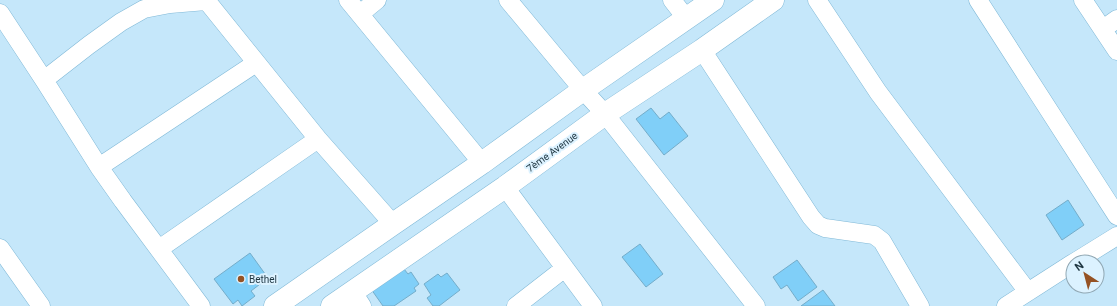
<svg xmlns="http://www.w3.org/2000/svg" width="1117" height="306" font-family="Roboto,sans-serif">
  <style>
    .building { fill: #80cff8; stroke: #74adca }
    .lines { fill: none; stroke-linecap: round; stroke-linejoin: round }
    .minor-casing { stroke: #80b9d7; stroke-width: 19 }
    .tertiary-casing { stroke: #80b9d7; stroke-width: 23 }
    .minor { stroke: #fff; stroke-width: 18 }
    .tertiary { stroke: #fff; stroke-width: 22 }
    .poi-dot { fill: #955224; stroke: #dcf2ff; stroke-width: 1.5 }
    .labels { text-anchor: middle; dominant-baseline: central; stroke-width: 4; stroke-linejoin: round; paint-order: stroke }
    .street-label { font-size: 10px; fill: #1e3642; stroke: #dcf2ff }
    .poi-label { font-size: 10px; fill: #1e3642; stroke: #dcf2ff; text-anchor: start }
  </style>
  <rect width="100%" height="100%" fill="#c5e7fa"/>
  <path class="building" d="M651,108L660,119L669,112L688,136L664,155L636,119Z
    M1068,200L1084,225L1062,240L1046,215Z
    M640,244L663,274L646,287L622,257Z
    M250,253L268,278L251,291L255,296L242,306L238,300L233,304L214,279Z
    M797,260L817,287L798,301L787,285L781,289L773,277Z
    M400,264L408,274L411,272L419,284L414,288L416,291L394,306H383L371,289Z
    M447,273L460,290L439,306H433L427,298L431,295L424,284L438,274L441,277Z
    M823,290L835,306H801Z"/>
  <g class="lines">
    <defs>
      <path id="minor" d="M206,0L318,139L393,224
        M348,0L482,163
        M508,0L583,90L605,114L756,306
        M672,0L686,18
        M817,0L878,92L1028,292
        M978,0L1117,216
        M1083,0L1117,51
        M0,13L44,80L99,167L123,201L201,306
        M360,14L377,0
        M1103,29L1117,19
        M702,50L811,217L818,225L825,228L874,235L882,241L920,306
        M44,80L89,45L121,22L144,9L170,4L206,1
        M99,167L256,63
        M505,187L593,306
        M0,248L41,306
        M159,249L318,139
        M1075,262L1117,236
        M353,292L362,306
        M516,306L565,268
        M1006,306L1073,263"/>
      <path id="tertiary" d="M275,306L393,224L482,163L583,90L713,0
        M332,306L505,187L605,114L702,50L773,0"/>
    </defs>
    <use href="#minor" class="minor-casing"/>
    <use href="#tertiary" class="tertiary-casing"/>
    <use href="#minor" class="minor"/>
    <use href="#tertiary" class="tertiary"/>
  </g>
  <circle class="poi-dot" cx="241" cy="279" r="4"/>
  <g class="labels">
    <g class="street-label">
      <text transform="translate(552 152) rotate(-36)">7ème Avenue</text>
    </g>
    <g class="poi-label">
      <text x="249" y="279">Bethel</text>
    </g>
  </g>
  <g transform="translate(1085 274) rotate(324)"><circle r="19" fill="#dcf2ff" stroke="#90a7b3"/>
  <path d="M0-3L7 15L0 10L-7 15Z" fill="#955224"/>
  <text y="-6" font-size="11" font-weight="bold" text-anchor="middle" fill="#1e3642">N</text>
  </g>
</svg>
